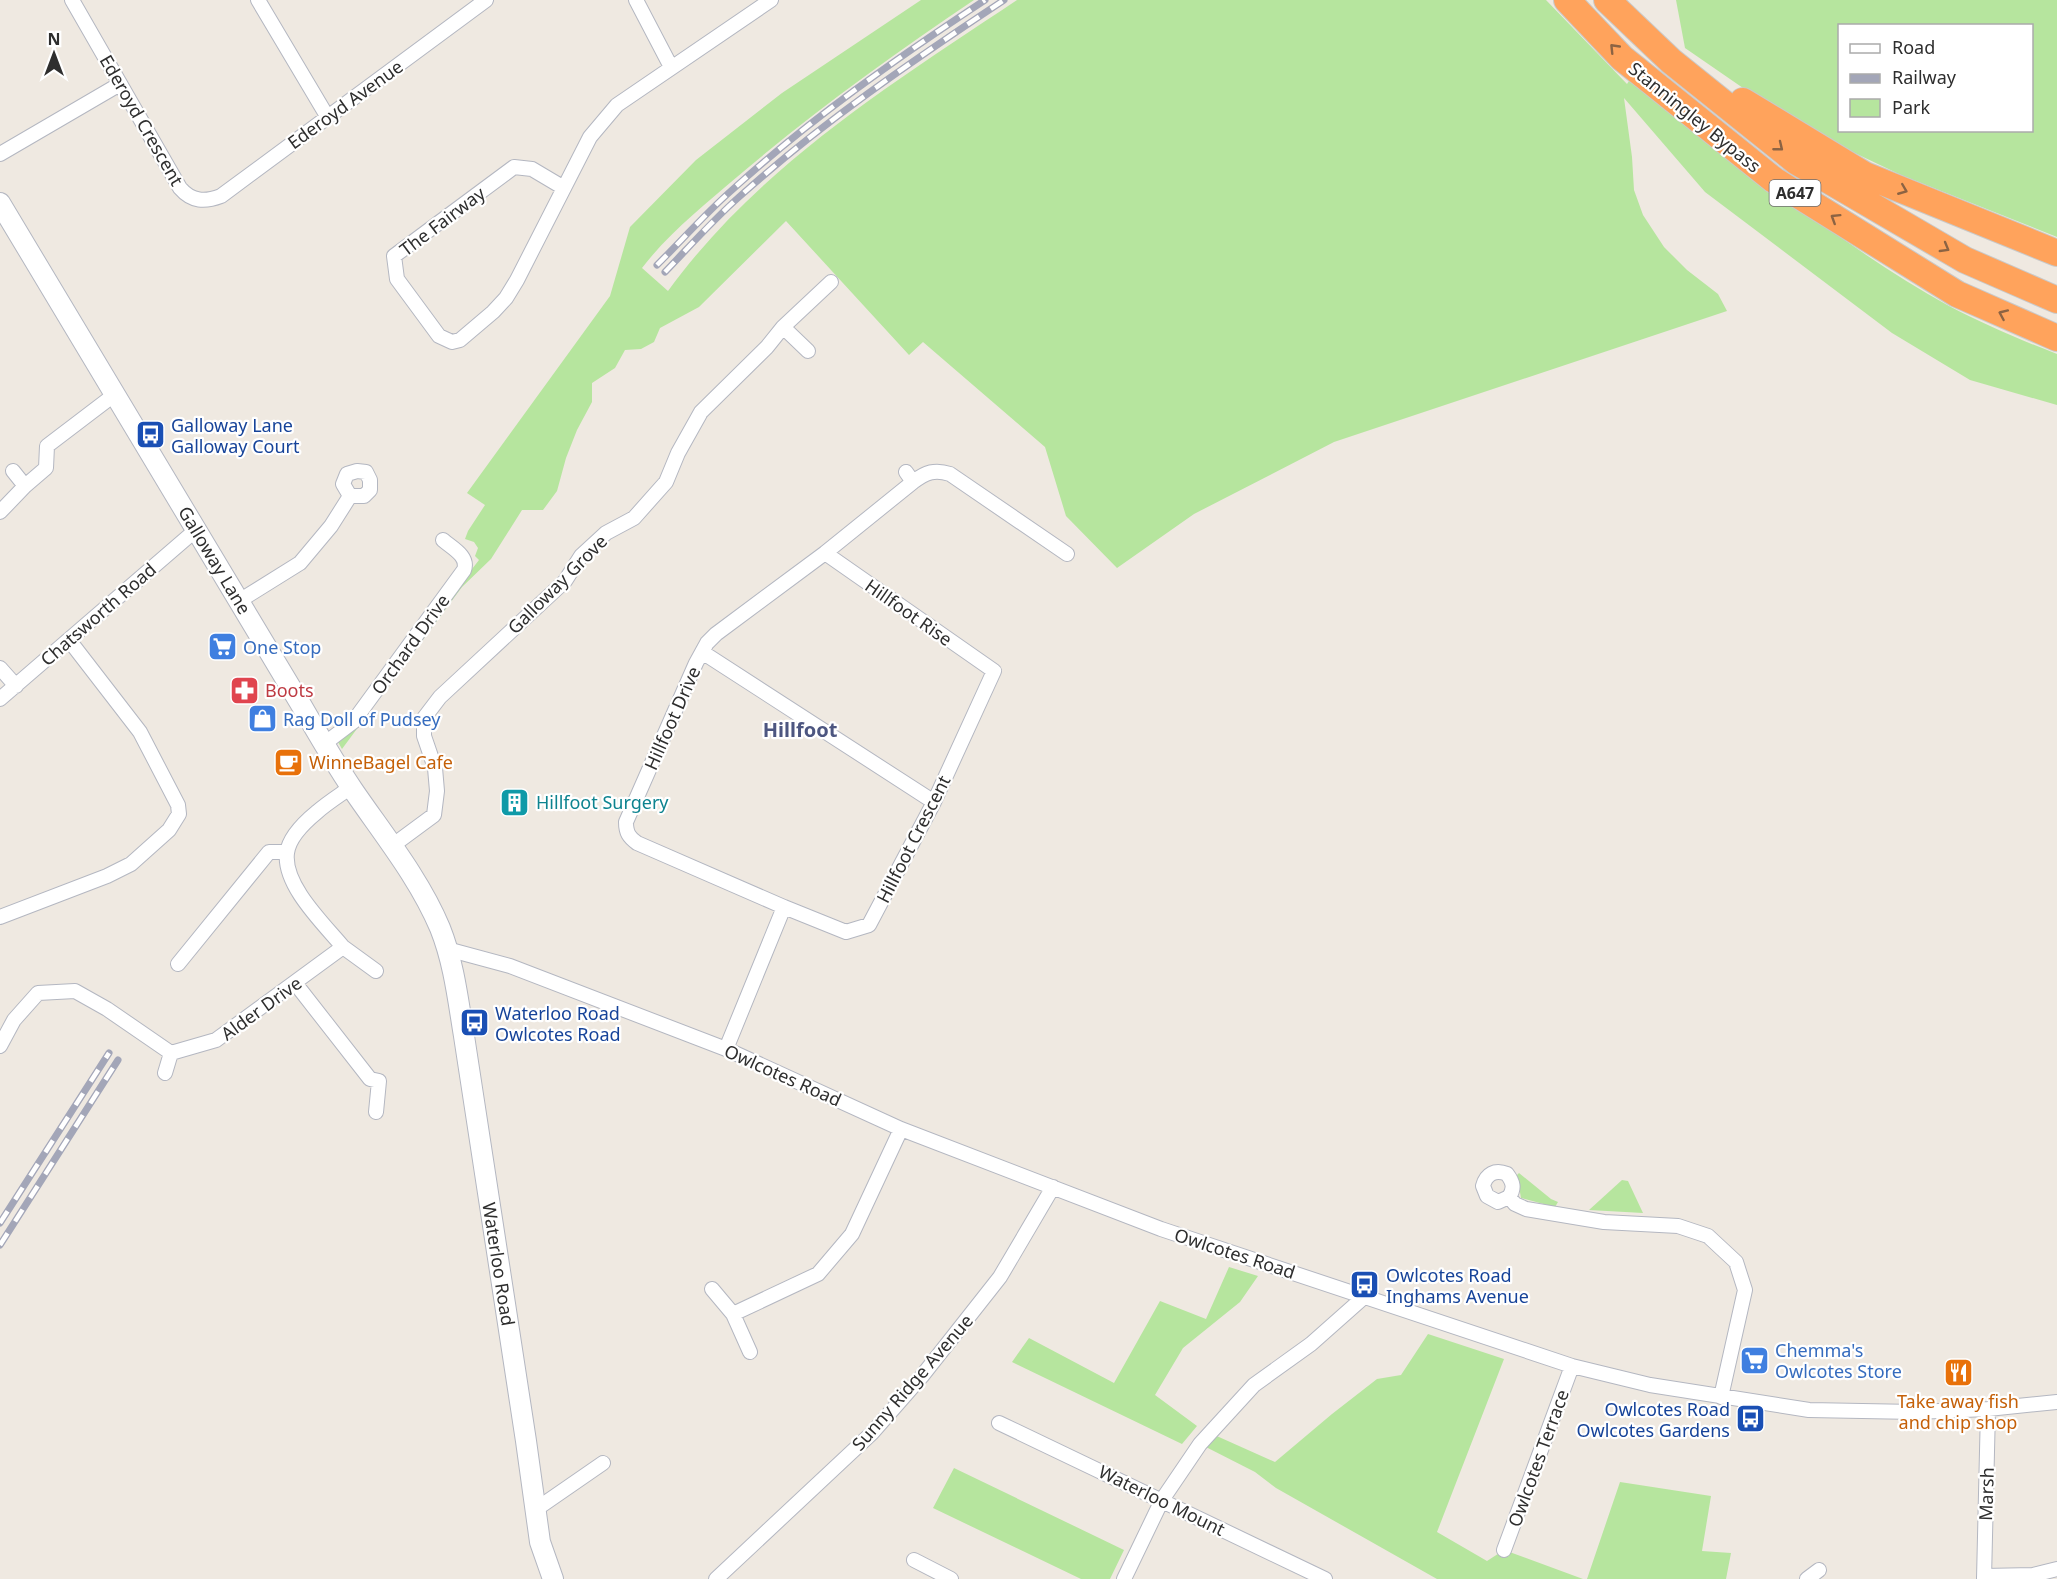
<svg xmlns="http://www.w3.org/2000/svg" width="2057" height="1579" font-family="'Noto Sans',sans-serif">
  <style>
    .green { fill: #b6e59e; fill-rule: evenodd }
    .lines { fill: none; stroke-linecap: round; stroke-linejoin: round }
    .street-casing { stroke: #b4b7c1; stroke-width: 16 }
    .secondary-casing { stroke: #b4b7c1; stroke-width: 22 }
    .highway-casing { stroke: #c9c9c9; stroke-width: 28 }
    .street { stroke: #fff; stroke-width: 14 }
    .secondary { stroke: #fff; stroke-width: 20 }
    .highway { stroke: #ffa35c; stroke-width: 26 }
    .rail-casing { stroke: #a3a6b8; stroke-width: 7 }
    .rail { stroke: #fff; stroke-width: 4.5; stroke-dasharray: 14; stroke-linecap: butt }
    .oneway { stroke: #8c6343 }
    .labels { text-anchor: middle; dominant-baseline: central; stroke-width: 4.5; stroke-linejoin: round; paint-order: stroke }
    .shield { fill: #fff; stroke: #6d6d6d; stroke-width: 1.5 }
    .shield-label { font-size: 16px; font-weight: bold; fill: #2e2e2e }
    .street-label { font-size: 18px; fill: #2e2e2e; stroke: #fff }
    .transit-label { font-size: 18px; fill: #164399; stroke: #fff; text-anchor: start }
    .shop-label { font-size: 18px; fill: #366cbe; stroke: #fff; text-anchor: start }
    .health-label { font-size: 18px; fill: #be3a42; stroke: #fff; text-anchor: start }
    .food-label { font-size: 18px; fill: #c56008; stroke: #fff; text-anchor: start }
    .culture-label { font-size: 18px; fill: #0d838f; stroke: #fff; text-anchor: start }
    .neighbourhood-label { font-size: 20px; font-weight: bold; fill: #4d5680; stroke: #fff }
  </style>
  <rect width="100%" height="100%" fill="#efe9e1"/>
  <path class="green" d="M921,0H974C892,55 812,113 737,177C704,205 668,234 642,268L668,291C758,167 891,84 1017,0H1546L1627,84L1633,75C1735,156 1835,243 1949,306C1981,323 2023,341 2057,354V405L1970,380L1892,333L1705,192L1624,98L1632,157L1634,190L1643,215L1664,247L1687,270L1718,294L1727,311L1334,442L1194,514L1117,568L1066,516L1045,447L923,342L909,355L786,221L699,307L660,328L654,342L641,349L625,350L615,368L592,383V402L577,430L566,458L557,491L543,510H522L491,559L462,587L342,749L338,742L479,560L475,556L478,548L474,542L465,539L468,531L485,505L467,493L610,296L630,227L696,160L782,93Z
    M1676,0H2057V237L1901,175L1798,126L1685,48ZM1840,26H2032V130H1840Z
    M1519,1173L1551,1199L1558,1202L1555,1207L1521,1198L1517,1175Z
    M1622,1180L1628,1181L1643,1213L1589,1210Z
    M1229,1267L1258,1276L1240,1302L1183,1348L1155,1395L1197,1426L1182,1444L1012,1362L1029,1338L1114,1383L1160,1301L1206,1319Z
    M1428,1334L1504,1359L1437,1532L1487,1561L1504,1550L1583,1579H1437L1276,1488L1255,1472L1200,1444L1210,1433L1275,1462L1332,1414L1377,1379L1401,1375Z
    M954,1468L1124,1550L1110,1579H1081L933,1508Z
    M1620,1482L1711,1496L1702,1551L1731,1553L1726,1579H1587Z"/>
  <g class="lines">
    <defs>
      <path id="street" d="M72,0L180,188C192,202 205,202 221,196L486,0
        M258,0L327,116
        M636,0L671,67
        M0,154L120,84
        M564,188L532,169L514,167L394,256L397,279L439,336L452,342L460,340L493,312L506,298L517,280L590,137L617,105L771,0
        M783,327L808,351
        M13,471L25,486
        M906,472L913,482C926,472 935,469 950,474L1067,554
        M0,512L25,486L46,468L47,446L114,395
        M239,601L300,563L331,526L350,496L343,484L347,474L357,471L366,472L370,480V490L364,496H350
        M702,652L934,802
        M0,668L16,686
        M0,699L197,529
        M324,744L353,722L464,570C469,556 452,548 443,540
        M392,846L434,815L437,791L435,768L424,736V718L440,697L565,581L581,556L606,533L634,518L666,482L678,453L701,412L767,347L783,327L831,282
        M784,907L846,932L869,925L934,802L994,671L825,553
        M0,917L107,876L131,864L169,830L179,814L178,805L140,732L69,640
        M343,947L376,971
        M447,949L510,966L726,1049L901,1129L1161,1229L1572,1366L1650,1385L1809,1410L1915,1412L1988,1409L2057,1402
        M178,964L269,852H287
        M295,983L370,1079L379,1081L376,1112
        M0,1046L14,1020L38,993L75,991L107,1009L171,1053L216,1040L343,947C323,923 283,885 287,853C289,837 306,821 317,812C327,803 340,795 351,787
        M726,1049L784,907L637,843C629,837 626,833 626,822L696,663L707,643L716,634L825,553L913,482
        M165,1073L171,1053
        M1509,1197L1498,1202L1487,1196L1483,1186C1486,1174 1495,1169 1507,1174C1513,1182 1515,1188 1509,1197L1515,1204L1526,1209L1604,1222L1678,1226L1708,1236L1736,1262L1745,1290L1721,1397
        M712,1289L733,1314
        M750,1352L733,1314L818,1274L852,1234L901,1129
        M999,1423L1325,1579
        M535,1510L603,1463
        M1504,1550L1572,1366
        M914,1560L951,1579
        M1984,1576L2033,1575L2057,1569
        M716,1579L872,1433L922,1376L1000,1277L1053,1187
        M1124,1579L1162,1500L1200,1444L1254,1385L1311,1344L1364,1297
        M1807,1579L1819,1570
        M1984,1579L1988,1409"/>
      <path id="secondary" d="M0,203C99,370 200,536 300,703C317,732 334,762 353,790C383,834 419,878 440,928C454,963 458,1000 464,1036L526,1441L540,1542L553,1579"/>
      <path id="highway" d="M1567,0L1622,58L1774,180L1957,294L2057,338
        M1607,0L1671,61L1797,162L1965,260L2057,300
        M1743,101L1865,175L2057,253"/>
    </defs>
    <use href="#street" class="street-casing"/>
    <use href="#secondary" class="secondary-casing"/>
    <use href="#highway" class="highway-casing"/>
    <use href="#street" class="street"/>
    <use href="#secondary" class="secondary"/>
    <use href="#highway" class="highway"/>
    <defs>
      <path id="rail" d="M657,265C682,240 706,213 732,190C810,119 897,58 985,0
        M665,272C689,247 713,220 739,197C821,123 912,61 1004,0
        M0,1223L109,1053
        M0,1245L118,1060"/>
    </defs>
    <use href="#rail" class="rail-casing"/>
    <use href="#rail" class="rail"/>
  </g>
  <defs><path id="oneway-chevron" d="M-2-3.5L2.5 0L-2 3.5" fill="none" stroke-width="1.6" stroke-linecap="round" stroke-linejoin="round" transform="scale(1.5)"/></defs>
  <g class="oneway">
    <use href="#oneway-chevron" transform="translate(1614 48) rotate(-134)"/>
    <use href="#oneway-chevron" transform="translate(1779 147) rotate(39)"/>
    <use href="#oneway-chevron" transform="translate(1903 190) rotate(22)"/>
    <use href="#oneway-chevron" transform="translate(1835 218) rotate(-148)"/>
    <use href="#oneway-chevron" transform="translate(1945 248) rotate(30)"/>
    <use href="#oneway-chevron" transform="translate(2003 314) rotate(-156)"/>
  </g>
  <defs>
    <symbol id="bus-square" viewBox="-11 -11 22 22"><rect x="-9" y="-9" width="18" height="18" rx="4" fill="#1a4fb4" stroke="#fff"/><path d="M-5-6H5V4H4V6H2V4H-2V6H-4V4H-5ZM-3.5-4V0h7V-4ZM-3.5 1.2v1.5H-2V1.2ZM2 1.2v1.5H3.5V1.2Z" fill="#fff"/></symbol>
    <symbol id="supermarket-square" viewBox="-11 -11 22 22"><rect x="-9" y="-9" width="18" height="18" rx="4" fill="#3f7fe0" stroke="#fff"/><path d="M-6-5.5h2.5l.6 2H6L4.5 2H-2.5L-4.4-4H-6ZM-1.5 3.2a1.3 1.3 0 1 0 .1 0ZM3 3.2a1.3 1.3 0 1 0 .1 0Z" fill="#fff"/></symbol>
    <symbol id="pharmacy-square" viewBox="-11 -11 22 22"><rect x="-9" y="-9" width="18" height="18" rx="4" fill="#e0444e" stroke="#fff"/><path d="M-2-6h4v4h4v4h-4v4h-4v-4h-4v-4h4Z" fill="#fff"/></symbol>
    <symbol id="shop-square" viewBox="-11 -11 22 22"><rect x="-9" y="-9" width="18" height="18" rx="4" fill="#3f7fe0" stroke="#fff"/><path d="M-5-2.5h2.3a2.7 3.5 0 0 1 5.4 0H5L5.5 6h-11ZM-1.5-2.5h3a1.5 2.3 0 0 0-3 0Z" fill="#fff"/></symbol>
    <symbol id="cafe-square" viewBox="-11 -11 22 22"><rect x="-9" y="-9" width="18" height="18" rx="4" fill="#e8710a" stroke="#fff"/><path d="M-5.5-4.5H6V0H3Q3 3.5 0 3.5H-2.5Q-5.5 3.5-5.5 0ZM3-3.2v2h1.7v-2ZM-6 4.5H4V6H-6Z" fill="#fff"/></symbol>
    <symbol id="building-square" viewBox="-11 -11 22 22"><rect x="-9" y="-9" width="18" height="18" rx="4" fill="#0f9aa8" stroke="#fff"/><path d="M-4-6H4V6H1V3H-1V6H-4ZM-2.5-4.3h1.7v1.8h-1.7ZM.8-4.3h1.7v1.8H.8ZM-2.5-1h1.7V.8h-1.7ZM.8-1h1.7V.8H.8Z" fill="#fff"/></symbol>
    <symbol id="restaurant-square" viewBox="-11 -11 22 22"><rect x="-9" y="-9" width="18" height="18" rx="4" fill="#e8710a" stroke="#fff"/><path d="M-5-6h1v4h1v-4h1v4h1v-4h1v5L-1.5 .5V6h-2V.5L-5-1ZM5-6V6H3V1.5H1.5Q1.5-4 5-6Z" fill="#fff"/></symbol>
  </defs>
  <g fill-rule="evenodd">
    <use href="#bus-square" x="134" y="418" width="33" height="33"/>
    <use href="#supermarket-square" x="206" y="630" width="33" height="33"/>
    <use href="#pharmacy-square" x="228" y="674" width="33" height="33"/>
    <use href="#shop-square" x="246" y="702" width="33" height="33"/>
    <use href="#cafe-square" x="272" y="746" width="33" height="33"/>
    <use href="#building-square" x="498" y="786" width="33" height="33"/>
    <use href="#bus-square" x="458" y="1006" width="33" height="33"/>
    <use href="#bus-square" x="1348" y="1268" width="33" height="33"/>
    <use href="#supermarket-square" x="1738" y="1344" width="33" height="33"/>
    <use href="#restaurant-square" x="1942" y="1356" width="33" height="33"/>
    <use href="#bus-square" x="1734" y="1402" width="33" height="33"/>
  </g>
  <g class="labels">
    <rect class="shield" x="1769.5" y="180" width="51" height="26" rx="4.5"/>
    <g class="shield-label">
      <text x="1795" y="193">A647</text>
    </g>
    <g class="street-label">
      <text transform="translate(345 104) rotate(-36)">Ederoyd Avenue</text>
      <text transform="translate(1695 117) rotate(39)">Stanningley Bypass</text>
      <text transform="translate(142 120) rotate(60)">Ederoyd Crescent</text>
      <text transform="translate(442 221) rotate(-37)">The Fairway</text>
      <text transform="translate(215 560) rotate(59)">Galloway Lane</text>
      <text transform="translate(557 584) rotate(-45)">Galloway Grove</text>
      <text transform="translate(909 612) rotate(35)">Hillfoot Rise</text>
      <text transform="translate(98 614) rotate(-41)">Chatsworth Road</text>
      <text transform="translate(410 644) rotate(-54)">Orchard Drive</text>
      <text transform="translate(672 718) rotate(-66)">Hillfoot Drive</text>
      <text transform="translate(913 839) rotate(-63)">Hillfoot Crescent</text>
      <text transform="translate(261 1008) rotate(-36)">Alder Drive</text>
      <text transform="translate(783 1075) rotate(24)">Owlcotes Road</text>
      <text transform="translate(1235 1253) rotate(18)">Owlcotes Road</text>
      <text transform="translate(499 1264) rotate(81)">Waterloo Road</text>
      <text transform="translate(912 1382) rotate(-49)">Sunny Ridge Avenue</text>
      <text transform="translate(1538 1458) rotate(-70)">Owlcotes Terrace</text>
      <text transform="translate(1986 1494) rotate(-88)">Marsh</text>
      <text transform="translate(1162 1500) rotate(26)">Waterloo Mount</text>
    </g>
    <g class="transit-label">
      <text x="171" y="425">Galloway Lane<tspan x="171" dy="21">Galloway Court</tspan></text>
      <text x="495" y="1013">Waterloo Road<tspan x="495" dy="21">Owlcotes Road</tspan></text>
      <text x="1386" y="1275">Owlcotes Road<tspan x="1386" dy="21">Inghams Avenue</tspan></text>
      <text x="1730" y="1409" text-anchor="end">Owlcotes Road<tspan x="1730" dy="21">Owlcotes Gardens</tspan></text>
    </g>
    <g class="shop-label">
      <text x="243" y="647">One Stop</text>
      <text x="283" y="719">Rag Doll of Pudsey</text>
      <text x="1775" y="1350">Chemma's<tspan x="1775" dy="21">Owlcotes Store</tspan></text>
    </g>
    <g class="health-label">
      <text x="265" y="690">Boots</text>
    </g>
    <g class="food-label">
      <text x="309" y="762">WinneBagel Cafe</text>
      <text x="1958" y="1401" text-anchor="middle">Take away fish<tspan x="1958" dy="21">and chip shop</tspan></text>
    </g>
    <g class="culture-label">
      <text x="536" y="802">Hillfoot Surgery</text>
    </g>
    <g class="neighbourhood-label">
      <text x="800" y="729">Hillfoot</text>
    </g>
  </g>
  <rect x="1838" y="24" width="195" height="108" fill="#ffffff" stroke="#ababab" stroke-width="1.5"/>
  <rect x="1850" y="44" width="30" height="9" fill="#ffffff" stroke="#ababab" stroke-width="1.5"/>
  <text x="1892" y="54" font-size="18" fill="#2e2e2e">Road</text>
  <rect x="1850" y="74" width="30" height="9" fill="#a3a6b8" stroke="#ababab" stroke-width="1.5"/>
  <text x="1892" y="84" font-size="18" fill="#2e2e2e">Railway</text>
  <rect x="1850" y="99" width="30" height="18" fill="#b6e59e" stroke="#ababab" stroke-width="1.5"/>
  <text x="1892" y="114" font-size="18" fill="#2e2e2e">Park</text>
  <g transform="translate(54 54)" stroke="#ffffff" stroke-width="4.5" paint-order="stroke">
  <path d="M0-4.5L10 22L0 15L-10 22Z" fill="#2e2e2e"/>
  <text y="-9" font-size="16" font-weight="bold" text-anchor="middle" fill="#2e2e2e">N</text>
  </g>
</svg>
